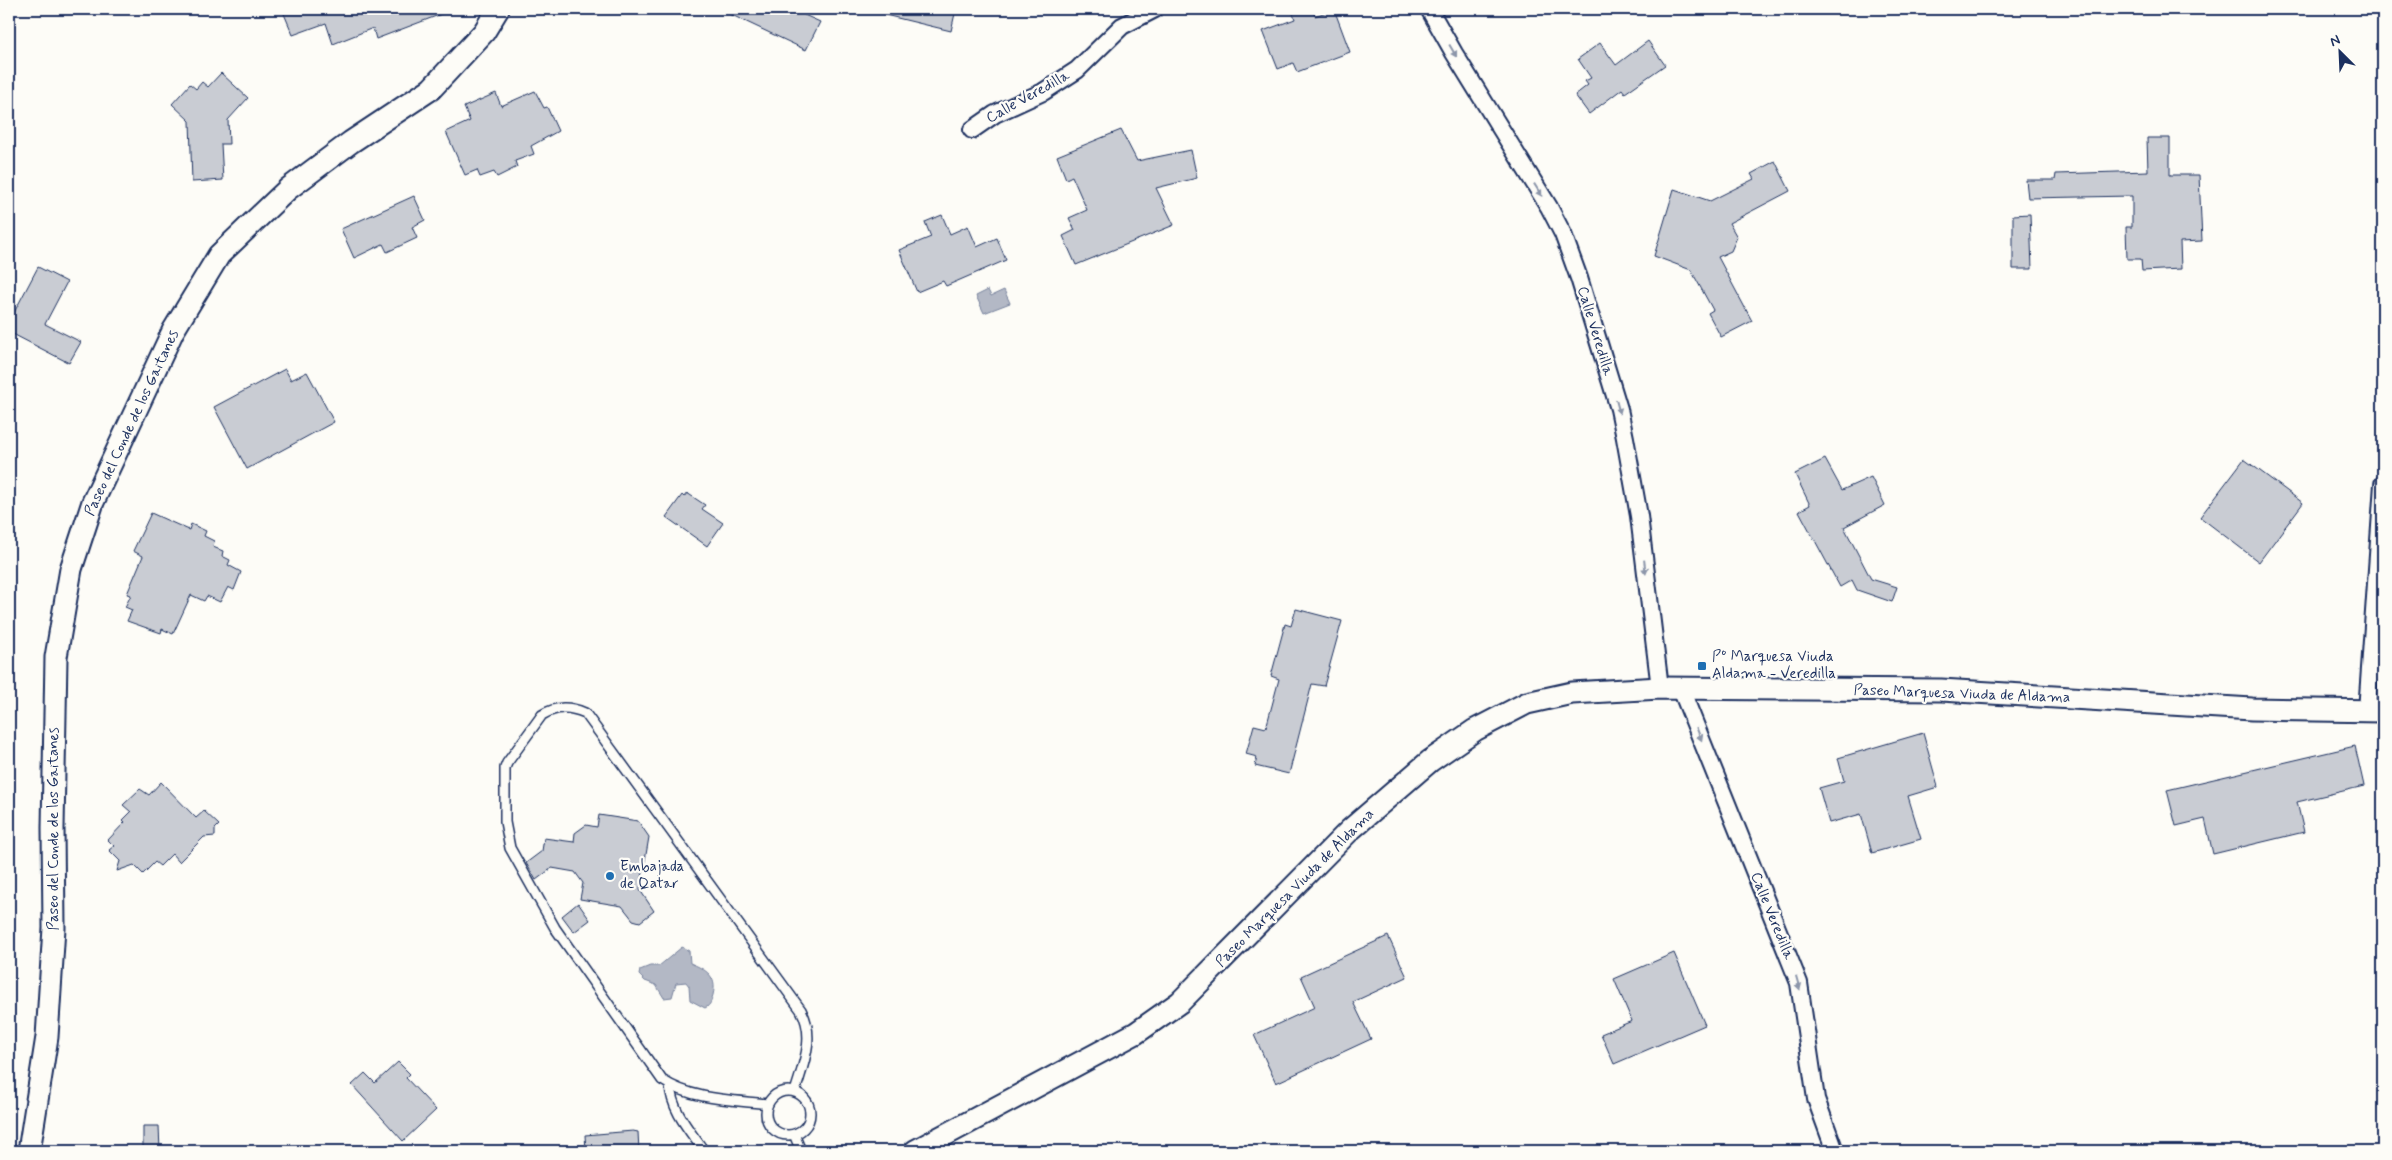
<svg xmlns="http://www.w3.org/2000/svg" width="2392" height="1160" font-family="Mynerve,sans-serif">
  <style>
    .water { fill: #b3b8c5; stroke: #76819c }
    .building { fill: #c9ccd3; stroke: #1b2f5e }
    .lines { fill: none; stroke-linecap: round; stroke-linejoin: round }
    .service-casing { stroke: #1b2f5e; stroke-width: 12 }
    .minor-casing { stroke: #1b2f5e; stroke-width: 20 }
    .tertiary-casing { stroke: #1b2f5e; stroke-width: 25 }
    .service { stroke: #fdfcf7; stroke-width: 9 }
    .minor { stroke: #fdfcf7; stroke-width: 16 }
    .tertiary { stroke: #fdfcf7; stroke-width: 21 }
    .oneway { fill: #8c96aa }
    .poi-dot { fill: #1f6fb2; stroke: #fdfcf7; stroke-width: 2 }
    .labels { text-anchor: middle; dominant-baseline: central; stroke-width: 4.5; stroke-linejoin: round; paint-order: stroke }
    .street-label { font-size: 15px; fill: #1b2f5e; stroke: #fdfcf7 }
    .poi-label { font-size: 15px; fill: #1b2f5e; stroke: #fdfcf7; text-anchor: start }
  </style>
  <rect width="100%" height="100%" fill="#fdfcf7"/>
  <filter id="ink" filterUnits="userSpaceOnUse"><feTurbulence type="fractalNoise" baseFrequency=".02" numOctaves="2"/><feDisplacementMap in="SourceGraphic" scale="10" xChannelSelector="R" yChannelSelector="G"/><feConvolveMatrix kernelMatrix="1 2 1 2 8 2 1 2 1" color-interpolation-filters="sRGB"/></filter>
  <g filter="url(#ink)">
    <path class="water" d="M988,290L991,296L1004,290L1010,303L984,313L976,296Z
      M682,947L689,951L690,963C705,969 718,976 713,995C711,1001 711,1005 705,1008L690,1000L689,986L686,982L676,983L672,997L664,998L656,985L645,981L639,975L640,970L650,966H659Z"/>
    <path class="building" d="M282,9H452V10L376,39L373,28L333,44L326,23L293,35Z
      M719,9H791L820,22L806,50Z
      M886,9H956L951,31L885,15Z
      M1291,9H1312L1315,16L1334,9L1350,52L1297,72L1293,63L1278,69L1263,31L1295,19Z
      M1648,41L1665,65L1625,93L1622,89L1589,114L1575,95L1588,85L1585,81L1591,78L1578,59L1600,43L1616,65Z
      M221,73L248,98L228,120L229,144H221L223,180L192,182L190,121L172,104L190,84L196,89L202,82L208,87Z
      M535,91L544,108L547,107L558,131L531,146L534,154L515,161L517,167L497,177L494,172L480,177L477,170L465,175L446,132L470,121L464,107L496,93L501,106Z
      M1121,130L1137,161L1191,150L1197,178L1156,188L1174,225L1076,265L1063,236L1075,230L1069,218L1087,210L1072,176L1066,179L1057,156Z
      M2147,138H2170V175H2199L2202,241L2180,242L2181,269L2142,271L2141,259H2127L2126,227H2132V196L2028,198L2026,180H2055L2056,174L2148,171Z
      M1775,161L1790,191L1729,223L1737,237L1731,251L1718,257L1752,321L1721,337L1708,313L1713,310L1691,270L1654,256L1674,189L1710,201L1754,179L1751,174Z
      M414,196L425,220L412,227L417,238L387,252L383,244L354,258L341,229Z
      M2030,214L2032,269H2013V215Z
      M942,215L950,234L968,226L977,247L997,238L1006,260L946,286L943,281L917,292L899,250L931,237L925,222Z
      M38,267L67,282L45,324L81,342L69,363L9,332V322Z
      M285,369L291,380L307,372L334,422L247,469L214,407Z
      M1825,459L1842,490L1871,477L1885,505L1844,527L1871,579L1897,587L1892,602L1857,590L1852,580L1840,587L1799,511L1810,505L1795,474Z
      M2244,459L2303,503L2259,562L2200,517Z
      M687,493L705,505L702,509L723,523L707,546L666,517L682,495L684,497Z
      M151,513L189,530L191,524L206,531L204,536L214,541L213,547L223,551L222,556L230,560L228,565L241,572L234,590L228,587L220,602L207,596L204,601L191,595L173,634L162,629L161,633L127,621L132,610L125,607L131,595L127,594L143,556L133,551Z
      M1296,609L1342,621L1324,686L1312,684L1289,774L1255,766L1257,757L1246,754L1254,725L1266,728L1279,679L1271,676L1285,624L1291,626Z
      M1923,733L1938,787L1908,796L1921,839L1872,853L1861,814L1829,823L1819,788L1844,781L1838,758Z
      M2355,746L2364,786L2297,802L2304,832L2213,854L2205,819L2176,826L2167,790Z
      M161,782L196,818L204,811L219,825L215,829V836L204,837L179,862L172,854L160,866L155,862L143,874L134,865L117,871L120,861L109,850L114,846L108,840L125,822L123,820L131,812L123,805L140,789L149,795Z
      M599,815L638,821L649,837L640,890L654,911L640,922L633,920L622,906L580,899L583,883L575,872L552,868L536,880L526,863L542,851L544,838L574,842L575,833L586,825L597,827Z
      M578,903L590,920L574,932L562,916Z
      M1388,936L1407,977L1353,1002L1371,1039L1276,1083L1254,1035L1315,1007L1301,976Z
      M1674,953L1705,1025L1614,1064L1601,1034L1632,1021L1614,979Z
      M398,1062L410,1074L406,1078L436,1110L403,1141L352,1085L365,1073L375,1083Z
      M143,1126H159L160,1151H143Z
      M633,1131L638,1132L639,1151H586L585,1135Z"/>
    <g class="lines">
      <defs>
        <path id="service" d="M670,1085C671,1110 690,1131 704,1151
          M766 1113a22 22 0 1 1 44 0a22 22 0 1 1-44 0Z
          M768,1104C733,1100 692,1100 662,1080L555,928L510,848L505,822V768L507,763L542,715C557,706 569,706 585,713L801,1010C816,1037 803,1065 795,1092
          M794,1134L801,1151"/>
        <path id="minor" d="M1429,9L1454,53L1549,207L1563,234L1579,278L1619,409L1625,438L1639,516L1660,688
          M972,130L995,114L1043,92L1077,70L1122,26L1155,9
          M1681,689L1799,983L1816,1099L1835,1151
          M2367,711L2383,484"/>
        <path id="tertiary" d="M29,1151L47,1037L54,928L53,828L56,657L71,569L93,502L173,331L219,255L288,189L351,142L431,89L484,32L498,9
          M915,1151L1136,1033L1180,1002L1350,830L1430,761L1475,730L1527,703L1572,693L1660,688L1941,690L2252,709L2383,711"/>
      </defs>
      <use href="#service" class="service-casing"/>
      <use href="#minor" class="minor-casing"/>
      <use href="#tertiary" class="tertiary-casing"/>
      <use href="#service" class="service"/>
      <use href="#minor" class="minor"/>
      <use href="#tertiary" class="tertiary"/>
    </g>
    <defs><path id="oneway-solid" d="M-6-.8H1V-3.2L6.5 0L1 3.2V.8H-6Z" transform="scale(1.25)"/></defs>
    <g class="oneway">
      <use href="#oneway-solid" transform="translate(1453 51) rotate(60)"/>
      <use href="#oneway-solid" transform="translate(1538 190) rotate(58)"/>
      <use href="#oneway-solid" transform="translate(1618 407) rotate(75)"/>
      <use href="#oneway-solid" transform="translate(1645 567) rotate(83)"/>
      <use href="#oneway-solid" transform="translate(1699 734) rotate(68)"/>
      <use href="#oneway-solid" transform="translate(1798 983) rotate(74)"/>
    </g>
  </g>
  <g class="poi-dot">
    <rect x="1697" y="661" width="10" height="10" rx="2.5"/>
    <circle cx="610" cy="876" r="5"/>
  </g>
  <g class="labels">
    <g class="street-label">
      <text transform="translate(1028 97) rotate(-29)">Calle Veredilla</text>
      <text transform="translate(1595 331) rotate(73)">Calle Veredilla</text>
      <text transform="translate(132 423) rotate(-65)">Paseo del Conde de los Gaitanes</text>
      <text transform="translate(1962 694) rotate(2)">Paseo Marquesa Viuda de Aldama</text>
      <text transform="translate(54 829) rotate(-90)">Paseo del Conde de los Gaitanes</text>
      <text transform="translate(1295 888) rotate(-45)">Paseo Marquesa Viuda de Aldama</text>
      <text transform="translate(1772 916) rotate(68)">Calle Veredilla</text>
    </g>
    <g class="poi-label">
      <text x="1712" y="657">Pº Marquesa Viuda<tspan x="1712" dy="17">Aldama - Veredilla</tspan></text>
      <text x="620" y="867">Embajada<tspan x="620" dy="17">de Qatar</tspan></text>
    </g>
  </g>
  <rect width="2392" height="1160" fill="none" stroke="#fdfcf7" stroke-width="30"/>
  <rect x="15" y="15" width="2362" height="1130" fill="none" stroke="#1b2f5e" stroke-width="2" filter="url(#ink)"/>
  <g transform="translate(2340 52) rotate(336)" stroke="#fdfcf7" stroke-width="4" paint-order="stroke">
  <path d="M0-4L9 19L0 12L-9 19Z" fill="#1b2f5e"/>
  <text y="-8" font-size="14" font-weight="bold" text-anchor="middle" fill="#1b2f5e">N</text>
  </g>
</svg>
